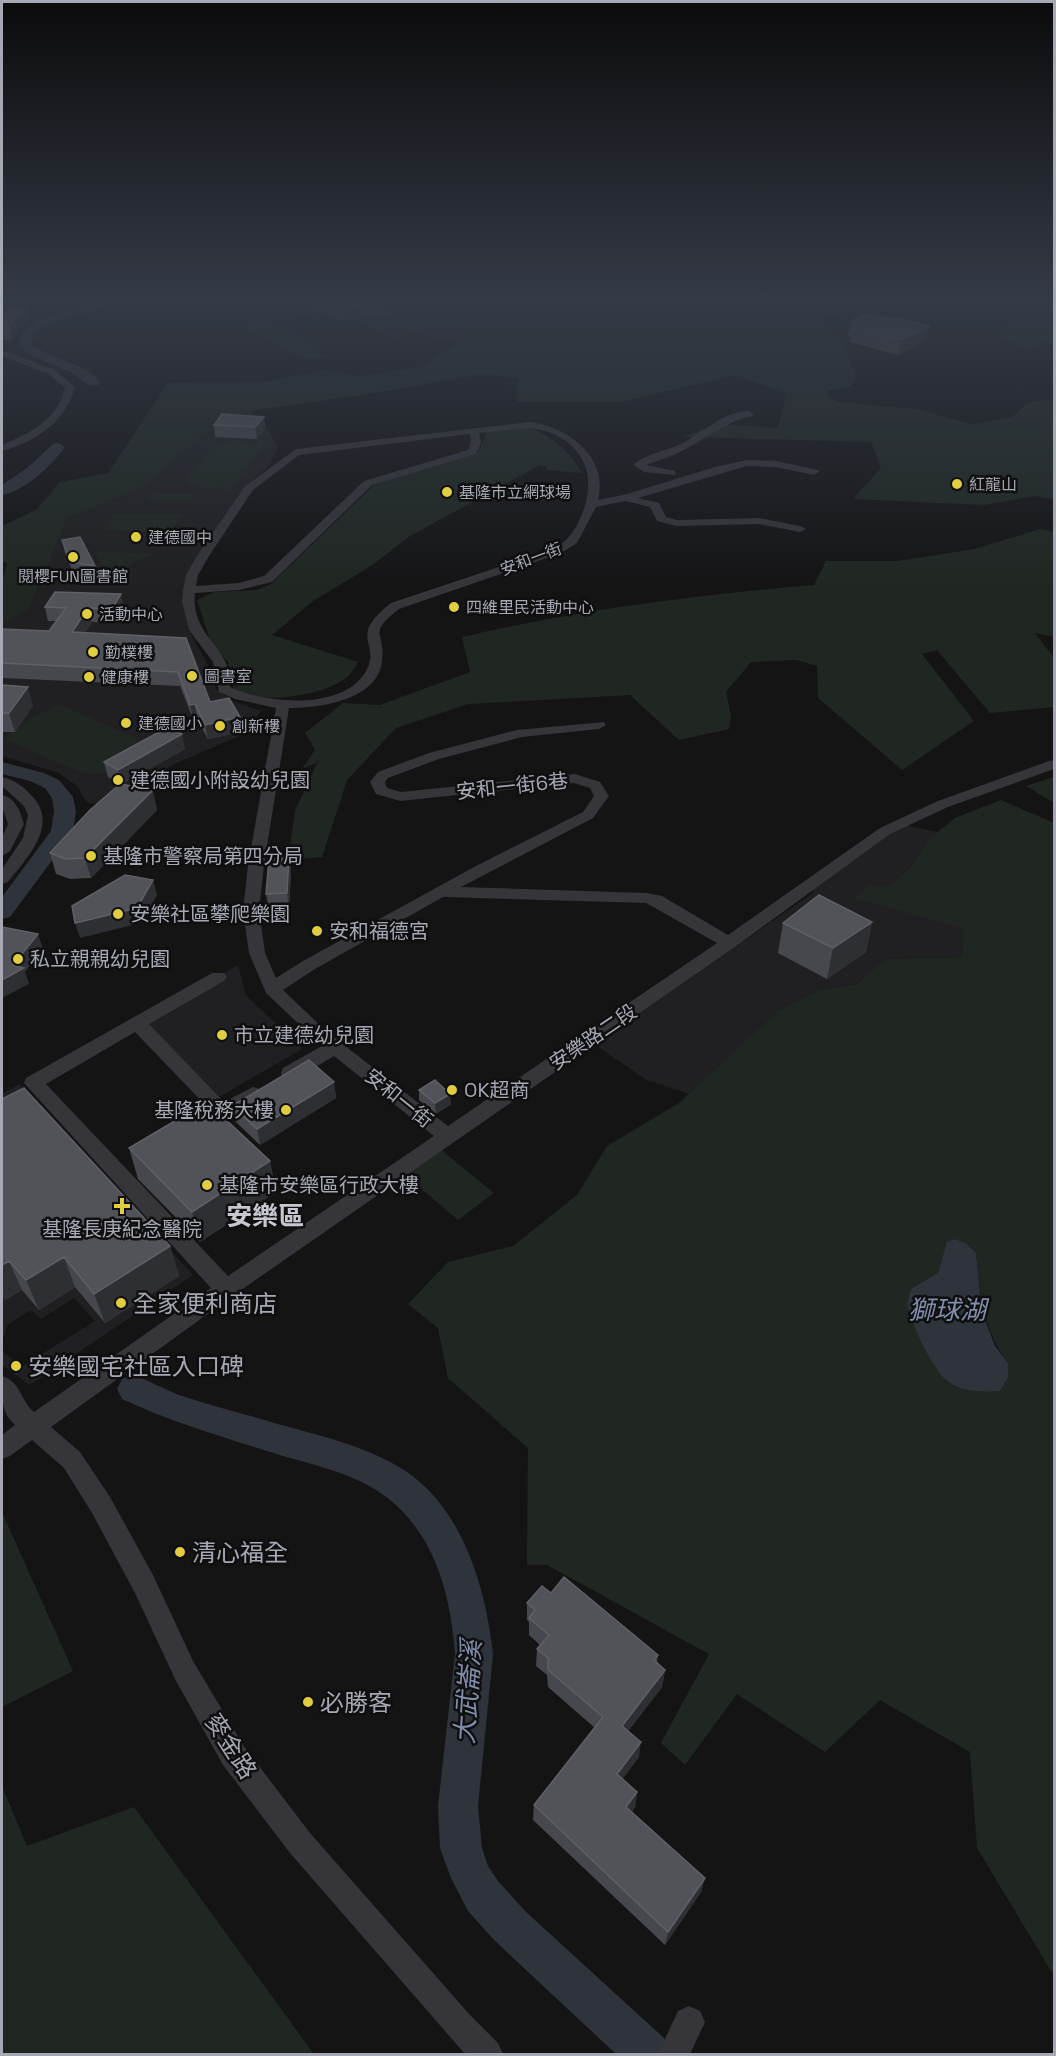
<svg xmlns="http://www.w3.org/2000/svg" width="1056" height="2056" font-family="'Space Grotesk','Noto Sans TC',sans-serif">
  <style>
    .built { fill: #202022 }
    .green { fill: #202722; fill-rule: evenodd }
    .water { fill: #2f333b }
    .lines { fill: none; stroke-linecap: round; stroke-linejoin: round }
    .river { fill: #2f333b; fill-rule: evenodd }
    .minor { fill: #35353a; fill-rule: evenodd }
    .wall { fill: #47484d }
    .shaded-wall { fill: #2e2f32 }
    .building { fill: #515358; stroke: #5f6066; stroke-width: 1.5 }
    .poi-dot { fill: #e0ce40; stroke: #0f0f10; stroke-width: 2 }
    .labels { text-anchor: middle; dominant-baseline: central; stroke-width: 5; stroke-linejoin: round; paint-order: stroke }
    .far-poi-label { font-size: 16px; fill: #a6a8b4; stroke: #0f0f10; text-anchor: start }
    .far-street-label { font-size: 16px; fill: #a6a8b4; stroke: #0f0f10 }
    .poi-label { font-size: 20px; fill: #a6a8b4; stroke: #0f0f10; text-anchor: start }
    .street-label { font-size: 20px; fill: #a6a8b4; stroke: #0f0f10 }
    .near-poi-label { font-size: 24px; fill: #a6a8b4; stroke: #0f0f10; text-anchor: start }
    .near-street-label { font-size: 24px; fill: #a6a8b4; stroke: #0f0f10 }
    .district-label { font-size: 26px; font-weight: bold; fill: #c7c7d0; stroke: #0f0f10 }
    .near-water-label { font-size: 26px; font-style: italic; fill: #808eac; stroke: #0f0f10 }
  </style>
  <rect width="100%" height="100%" fill="#141415"/>
  <path class="built" d="M296,300H404L461,321L472,330L463,338L453,341L425,336L413,332L393,338L354,320L344,322L319,312L275,322L270,320L283,307Z
    M250,411L265,424L278,448L267,467L247,485L196,560L184,603L190,632L210,669L216,689L233,701L261,711L242,735L177,763L100,804L87,803L77,786L59,773L2,756V625L29,609L67,519L145,486L205,434Z
    M900,824L938,832L930,838L912,865L889,886H869L962,928L963,957L885,959L856,984L820,990L776,1012L689,1094L647,1080L595,1045L814,892L807,887Z
    M238,965L246,995L302,1049L219,1097L141,1020Z
    M19,1084L193,1275L30,1385L2,1365V1351L21,1367L95,1321L74,1298L41,1319L31,1310L7,1325L2,1344V1295L5,1300L22,1290L2,1136V1094Z"/>
  <path class="green" d="M253,300H296L268,321L327,348L315,351L332,359L302,358L247,329Z
    M404,300H1023L1038,301L1054,306V343H1039L1029,349L996,336L1013,315L994,310L842,312L822,319L843,346L856,377L851,386L827,391L829,397L839,402L916,409L971,424L1012,417L1029,402L1054,399V500L1035,496L984,505L853,499L881,468L871,442L683,437L718,424L778,428L786,394L736,375L621,402H517L518,378L481,374L381,392L250,411L205,434L145,486L67,519L29,609L2,625V583L7,563L2,561V526L36,510L60,482L108,473L168,383L267,381L326,370L358,376L421,367L450,349L472,330L461,321Z
    M523,427C549,432 569,451 582,473L547,470V467L540,465L410,536L371,566L313,601L272,635L358,662C354,669 350,676 343,680C317,697 263,704 235,690L230,680L228,662L211,644L197,600L214,592L257,590L271,584L376,483L478,453L487,432Z
    M260,439H267L231,491L224,490L225,487L201,489L186,482V478C208,451 217,434 255,445Z
    M152,493L195,494L190,502L147,501Z
    M114,513L182,514L172,532L103,530Z
    M1040,529L1054,532V637L1035,633L1054,658V707L990,713L937,650L922,654L974,721L902,770L818,698L817,666L796,660L751,662L726,692L731,716L729,729L679,740L630,695L468,704L396,728L347,780L322,857L288,860L295,811L319,759L316,763L302,769L315,750L305,733L343,703L380,705L470,672L462,637C578,610 695,595 814,585L826,561H897L975,549Z
    M96,551L151,554L119,570L102,569Z
    M58,704L136,738L140,745C120,763 114,778 83,773L4,739C24,727 25,715 53,710L50,708Z
    M1054,777V803L1026,786Z
    M1001,800L1054,823V1973L1051,1971L977,1848L970,1752L880,1700L825,1752L737,1694L685,1765L661,1743L709,1654L547,1565H527L528,1448L448,1378L438,1328L408,1304L448,1262L513,1246L577,1195L607,1146L679,1103L776,1012L820,990L856,984L885,959L963,957L962,928L854,898L869,886H889L912,865L930,838L955,818ZM955,1239L966,1243L976,1253C981,1296 981,1326 1008,1363L948,1383L934,1364L916,1328L912,1288L938,1273L947,1243Z
    M434,1144L494,1193L458,1220L398,1169Z
    M2,1512L73,1671L2,1707Z
    M2,1786L27,1846L134,1807L314,2054H2Z"/>
  <path class="water" d="M955,1239L966,1243L976,1253L982,1312L995,1346L1008,1363V1377L1000,1391C983,1392 965,1392 950,1383C935,1375 910,1322 908,1305C907,1300 910,1293 912,1288L938,1273L947,1242Z"/>
  <g class="lines">
    <path class="river" d="M99,300H113C91,322 39,310 31,344C52,360 82,361 100,382L98,385H88L73,373L28,354L19,345C29,306 72,318 99,300Z
      M58,443L65,447C51,466 25,491 2,495V485L27,468L53,444Z
      M2,762L44,773L59,780L73,797L76,811L73,832L10,917L2,919V897L51,831L54,811L52,798L45,788L30,781L2,774Z
      M133,1375C149,1380 163,1389 179,1395C209,1405 241,1413 271,1422C316,1435 365,1445 404,1470C463,1508 486,1589 493,1654L478,1806L482,1848L488,1866L498,1881L525,1911L664,2038L670,2054H616L495,1941L468,1911L451,1878L440,1848L438,1806L455,1654C451,1597 436,1537 389,1499C358,1474 317,1466 280,1455C226,1438 173,1423 122,1399L117,1389L122,1379Z"/>
    <path class="minor" d="M31,300H42L2,323V317L14,307Z
      M2,350L55,370L75,387C66,422 35,442 2,451V445C30,433 57,420 65,388L49,374L2,356Z
      M749,411L754,414L752,416C729,420 710,436 689,447C676,455 660,460 646,465L675,471V475L644,472L633,465C645,454 666,451 681,444C702,433 724,411 749,411Z
      M530,422C568,427 609,457 598,500L627,494L715,467L747,460L776,461L818,470L819,472L814,475L776,467L747,466L638,498L659,503L666,517L677,520L759,518L800,526L806,529L800,532L759,524L677,526L657,521L650,507L625,501L596,507L577,543L561,553L399,609C366,635 386,631 382,661C378,700 320,708 289,708L264,865L259,911L265,953L276,978L303,961L474,867L583,812L594,796L590,788L574,783L400,801L376,794L370,782L378,772L429,753L517,730L604,722L606,725L599,729L522,737L439,759L388,778L385,782L387,788L401,792L575,774L600,782L609,796L593,818L461,887L646,893L662,896L728,935L880,828L938,801L1049,761L1054,760V769L948,807L890,834L735,947L234,1295L51,1427L80,1452L110,1497L153,1575L193,1661L243,1745L310,1833L470,2015L498,2043L503,2054H465L290,1853L223,1765L175,1679L135,1593L92,1513L64,1468L32,1440L10,1456L2,1459V1435L15,1425C0,1412 2,1395 2,1376C21,1382 20,1400 34,1412L211,1288L24,1083L26,1078L212,973H224L227,977L224,981L149,1024L224,1102L253,1087L260,1089L262,1094L260,1099L206,1130L199,1132L192,1130L189,1125L192,1120L210,1110L135,1032L46,1084L228,1276L434,1136L334,1056L297,1078L290,1080L283,1078L281,1073L283,1068L322,1046L266,993L249,953L243,911L248,865L276,708L235,699L219,692L213,662L189,630L182,602L183,590L186,575L197,556L245,486L296,449ZM530,428C578,434 600,470 582,514C575,531 569,540 553,549L391,603C346,638 382,643 366,671C344,711 265,704 230,687C230,679 230,670 226,663C213,637 192,628 195,593L239,590L272,582L372,485L476,454L481,443L479,433ZM470,434L471,441L468,450L364,481L264,576L239,583L196,586L198,575L209,556L253,490L299,455ZM443,897L646,903L717,943L448,1126L326,1031L283,990L315,969Z
      M2,777C15,780 24,787 33,797C59,826 26,859 8,882L2,884V869L23,838L28,815L24,806L2,786Z
      M2,795C16,798 20,812 24,824L10,851L2,856V837L8,824L2,807Z
      M689,2006L700,2011L705,2022L690,2054H658L678,2011Z"/>
  </g>
  <path class="wall" d="M308,300H414L415,308L376,317L370,315L344,321L317,311V309H311Z
    M27,309L29,319L13,334L11,340H2V316Z
    M850,321L926,340L898,355L850,342L851,336H848Z
    M264,417L265,429L257,439L215,437L214,425Z
    M62,540L95,566L98,580L74,575L65,553Z
    M45,607L124,608L115,623L92,622L85,633L186,638L210,702L242,732L208,739L197,719H193L180,686L2,678V629L49,631L57,621H48Z
    M2,685L33,706L15,732H2Z
    M185,749L122,784L108,777L104,762Z
    M157,810L91,878L70,879L56,874L50,853Z
    M289,857L291,872L289,908L269,909L266,894Z
    M872,922L866,952L827,979L778,953L783,923Z
    M334,1082L336,1098L260,1145L235,1121L232,1106Z
    M419,1090L451,1104L436,1114L419,1100Z
    M2,1099L170,1246L179,1276L105,1323L75,1287L39,1310L22,1290L5,1300L2,1295Z
    M129,1148L270,1161L276,1192L200,1242L138,1179Z
    M551,1593L658,1655L657,1662L665,1670L662,1687L628,1731L639,1757L622,1779L637,1792L635,1807L632,1812L705,1878L701,1892L665,1945L533,1820L534,1805L595,1728L548,1687L547,1675L536,1666L537,1649L540,1645L529,1635V1622L527,1620V1603Z"/>
  <path class="shaded-wall" d="M401,300H414L415,308L376,317L375,307Z
    M369,304L370,315L344,321L343,310Z
    M27,309L29,319L13,334L11,340L9,330L11,323Z
    M929,326L926,340L898,355L900,340Z
    M264,417L265,429L257,439L255,427Z
    M121,594L124,608L115,623L112,609Z
    M88,608L92,622L76,647L72,632Z
    M28,687L33,706L15,732L9,713Z
    M195,704L197,719H193L190,705Z
    M240,717L242,732L208,739L205,725Z
    M182,734L185,749L122,784L118,770Z
    M153,790L157,810L91,878L85,858Z
    M289,857L291,872L289,908L287,893Z
    M153,880L157,895L141,923L80,938L75,923Z
    M872,922L866,952L827,979L833,948Z
    M38,934L43,949L25,972L29,984L2,998V980Z
    M334,1082L336,1098L260,1145L257,1129Z
    M450,1094L451,1104L436,1114L435,1103Z
    M270,1161L276,1192L200,1242L192,1212Z
    M170,1246L179,1276L105,1323L94,1294Z
    M64,1257L75,1287L39,1310L26,1280Z
    M9,1261L22,1290L5,1300L2,1292V1265Z
    M665,1670L662,1687L620,1742L622,1726Z
    M641,1742L639,1757L615,1789L617,1774Z
    M637,1792L635,1807L624,1822L626,1807Z
    M705,1878L701,1892L665,1945L668,1932Z"/>
  <path class="building" d="M316,300H401L375,307L369,304L343,310Z
    M12,309H27L11,323L9,330H2V316Z
    M866,314L891,319L895,317L929,326L900,340L852,328L861,324L850,321Z
    M222,414L264,417L255,427L214,425Z
    M80,537L95,566L71,562L62,540Z
    M55,592L121,594L112,609L88,608L72,632L186,638L210,702L229,698L240,717L205,725L195,704L190,705L178,672L2,663V629L49,631L66,608L45,607Z
    M2,685L28,687L9,713H2Z
    M168,727L182,734L118,770L104,762Z
    M120,784L153,790L85,858L65,859L50,853L90,810Z
    M289,857L287,893L266,894L269,858Z
    M125,875L153,880L137,908L75,923L72,906Z
    M819,895L872,922L833,948L783,923Z
    M2,927L38,934L13,965L24,968L2,980Z
    M309,1060L334,1082L257,1129L232,1106Z
    M435,1080L450,1094L435,1103L419,1090Z
    M24,1088L170,1246L94,1294L64,1257L26,1280L9,1261L2,1265V1099Z
    M207,1102L270,1161L192,1212L129,1148Z
    M564,1577L658,1655L654,1660L665,1670L622,1726L641,1742L617,1774L637,1792L626,1807L705,1878L668,1932L534,1805L603,1717L548,1670V1658L537,1649L549,1635L529,1618L535,1610L527,1603L542,1586L551,1593Z"/>
  <linearGradient id="sky" x2="0" y2="1"><stop stop-color="#0b0b0c"/><stop offset="0.51" stop-color="#343a46"/><stop offset="1" stop-color="#343a46" stop-opacity="0"/></linearGradient>
  <rect width="1056" height="588" fill="url(#sky)"/>
  <g class="poi-dot">
    <circle cx="957" cy="484" r="6"/>
    <circle cx="447" cy="492" r="6"/>
    <circle cx="136" cy="537" r="6"/>
    <circle cx="73" cy="557" r="6"/>
    <circle cx="454" cy="607" r="6"/>
    <circle cx="87" cy="614" r="6"/>
    <circle cx="93" cy="652" r="6"/>
    <circle cx="192" cy="676" r="6"/>
    <circle cx="89" cy="677" r="6"/>
    <circle cx="126" cy="723" r="6"/>
    <circle cx="220" cy="726" r="6"/>
    <circle cx="118" cy="780" r="6"/>
    <circle cx="91" cy="856" r="6"/>
    <circle cx="118" cy="914" r="6"/>
    <circle cx="317" cy="931" r="6"/>
    <circle cx="18" cy="959" r="6"/>
    <circle cx="222" cy="1035" r="6"/>
    <circle cx="452" cy="1090" r="6"/>
    <circle cx="286" cy="1110" r="6"/>
    <circle cx="207" cy="1185" r="6"/>
    <path d="M119 1197h6v6h6v6h-6v6h-6v-6h-6v-6h6z"/>
    <circle cx="121" cy="1303" r="6"/>
    <circle cx="16" cy="1366" r="6"/>
    <circle cx="180" cy="1552" r="6"/>
    <circle cx="308" cy="1702" r="6"/>
  </g>
  <g class="labels">
    <g class="far-poi-label">
      <text x="969" y="484">紅龍山</text>
      <text x="459" y="492">基隆市立網球場</text>
      <text x="148" y="537">建德國中</text>
      <text x="73" y="576" text-anchor="middle">閱櫻FUN圖書館</text>
      <text x="466" y="607">四維里民活動中心</text>
      <text x="99" y="614">活動中心</text>
      <text x="105" y="652">勤樸樓</text>
      <text x="204" y="676">圖書室</text>
      <text x="101" y="677">健康樓</text>
      <text x="138" y="723">建德國小</text>
      <text x="232" y="726">創新樓</text>
    </g>
    <g class="far-street-label">
      <text transform="translate(531 559) rotate(-21)">安和一街</text>
    </g>
    <g class="poi-label">
      <text x="130" y="780">建德國小附設幼兒園</text>
      <text x="103" y="856">基隆市警察局第四分局</text>
      <text x="130" y="914">安樂社區攀爬樂園</text>
      <text x="329" y="931">安和福德宮</text>
      <text x="30" y="959">私立親親幼兒園</text>
      <text x="234" y="1035">市立建德幼兒園</text>
      <text x="464" y="1090">OK超商</text>
      <text x="274" y="1110" text-anchor="end">基隆稅務大樓</text>
      <text x="219" y="1185">基隆市安樂區行政大樓</text>
      <text x="122" y="1229" text-anchor="middle">基隆長庚紀念醫院</text>
    </g>
    <g class="street-label">
      <text transform="translate(512 786) rotate(-6)">安和一街6巷</text>
      <text transform="translate(593 1037) rotate(-34)">安樂路二段</text>
      <text transform="translate(399 1098) rotate(39)">安和一街</text>
    </g>
    <g class="near-poi-label">
      <text x="133" y="1303">全家便利商店</text>
      <text x="28" y="1366">安樂國宅社區入口碑</text>
      <text x="192" y="1552">清心福全</text>
      <text x="320" y="1702">必勝客</text>
    </g>
    <g class="near-street-label">
      <text transform="translate(231 1746) rotate(57)">麥金路</text>
    </g>
    <g class="district-label">
      <text x="265" y="1216">安樂區</text>
    </g>
    <g class="near-water-label">
      <text x="947" y="1310">獅球湖</text>
      <text transform="translate(468 1692) rotate(-86)">大武崙溪</text>
    </g>
  </g>
  <rect width="1056" height="2056" fill="none" stroke="#a6a8b4" stroke-width="6"/>
</svg>
